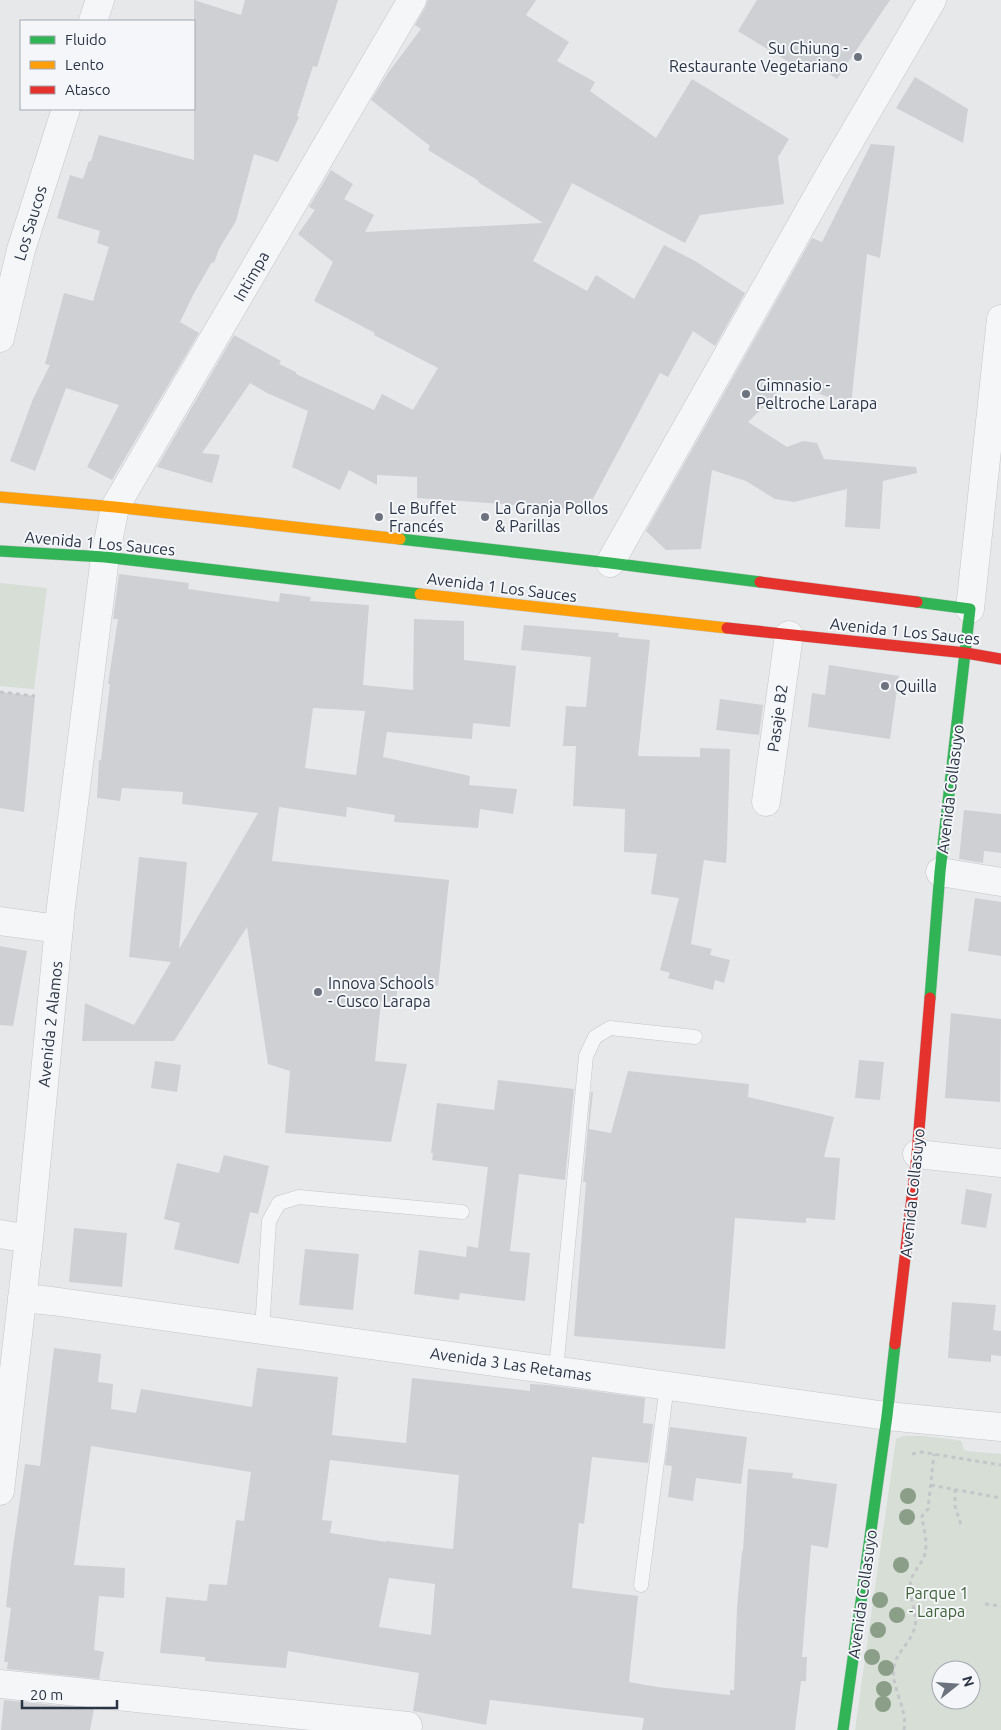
<svg xmlns="http://www.w3.org/2000/svg" width="1001" height="1730" font-family="Ubuntu,sans-serif">
  <style>
    .green { fill: #d6ded6; fill-rule: evenodd }
    .building { fill: #ced0d3; fill-rule: evenodd }
    .lines { fill: none; stroke-linecap: round; stroke-linejoin: round }
    .lane-casing { stroke: #c4c6c8; stroke-width: 15 }
    .street-casing { stroke: #c4c6c8; stroke-width: 29 }
    .fast-casing { stroke: #c4c6c8; stroke-width: 12 }
    .slow-casing { stroke: #c4c6c8; stroke-width: 12 }
    .jam-casing { stroke: #c4c6c8; stroke-width: 12 }
    .path { stroke: #c5c6ca; stroke-width: 3; stroke-dasharray: 4 4; stroke-linecap: butt }
    .lane { stroke: #f5f6f7; stroke-width: 14 }
    .street { stroke: #f5f6f7; stroke-width: 28 }
    .fast { stroke: #30b455; stroke-width: 11 }
    .slow { stroke: #ff9f0a; stroke-width: 11 }
    .jam { stroke: #e5322d; stroke-width: 11 }
    .tree { fill: #8a9e88 }
    .poi-dot { fill: #6c737f; stroke: #f4f6f9; stroke-width: 2 }
    .labels { text-anchor: middle; dominant-baseline: central; stroke-width: 4; stroke-linejoin: round; paint-order: stroke }
    .poi-label { font-size: 16px; fill: #2b3445; stroke: #f4f6f9; text-anchor: start }
    .street-label { font-size: 16px; fill: #2b3445; stroke: #f4f6f9 }
    .park-label { font-size: 16px; fill: #3f6138; stroke: #f4f6f9 }
  </style>
  <rect width="100%" height="100%" fill="#e6e8ea"/>
  <path class="green" d="M0,583L47,588L34,689L0,686Z
    M903,1436H923L957,1440L961,1441L964,1450L967,1451L1001,1454V1730H855L896,1439ZM941,1670H971V1700H941Z"/>
  <path class="building" d="M194,0L241,15L245,0H338L317,67L313,66L297,116L299,117L278,162L254,154L236,221L219,249L214,263L212,262L193,295L180,322L199,333L112,480L87,467L119,405L66,388L35,471L10,461L33,399L50,365L45,364L64,293L93,301L109,247L97,243L100,231L57,218L70,175L83,179L89,161H91L99,135L194,160Z
    M428,0H536L526,15L569,42L557,61L595,82L590,91L656,138L692,79L789,139L778,157L784,204L700,215L685,243L572,183L533,261L587,291L596,275L634,299L664,245L695,261L745,293L715,346L693,331L668,377L660,373L587,510L417,498V477L377,475V485L349,470L340,490L292,467L308,411L267,393L250,383L202,453L220,455L212,483L157,467L234,335L281,361L279,364L296,372V374L374,410L382,394L413,410L438,368L374,335L375,333L314,301L333,262L298,234L315,210L309,207L331,170L353,184L344,199L374,215L365,232L543,223L478,182L479,181L428,150L430,146L371,100L388,73L421,29L415,25L425,8Z
    M757,0H890L837,79L811,62L805,72L738,31Z
    M915,77L968,109L963,143L896,108Z
    M871,144L895,146L880,258L867,254L851,405L788,383L748,422L787,447L803,441L817,443L824,459L916,467L917,473L883,481L880,529L845,527L847,489L794,502L775,499L746,481L712,470L701,549L666,550L646,531L812,238L822,242Z
    M119,574L189,583L188,589L279,602L280,593L311,597L310,601L369,605L363,685L413,690L414,619L464,621V660L516,666L510,727L473,723L472,739L387,732L383,757L470,776L469,785L517,789L513,814L480,809L478,828L394,822L395,815L347,807L346,817L279,807L272,861L449,880L438,986L398,982L396,1002L381,1001L375,1061L407,1064L391,1142L285,1133L290,1071L268,1064L247,927L174,1041H82L85,1003L134,1025L171,962L129,957L139,857L187,862L179,949L258,813L182,804L183,792L122,788L120,801L97,798L99,760H101L110,684H108L118,619H113ZM313,708L365,711L356,775L305,768Z
    M524,625L619,633L618,637L650,640L638,756L700,757V748L730,749L727,847L726,863L704,860L691,944L712,949L710,955L730,960L724,983L715,980L713,990L668,978L670,973L660,970L679,898L651,894L657,854L624,852L625,809L573,806L576,746H563L566,706L586,707L591,657L521,650Z
    M829,665L899,676L890,739L808,727L812,693L825,695Z
    M0,692L35,696L24,812L0,808Z
    M720,699L763,705L759,735L716,730Z
    M964,810L1001,814V853L984,851L983,863L959,859Z
    M975,898L1001,902V956L968,951Z
    M0,946L27,951L13,1026L0,1025Z
    M951,1013L1001,1019L1000,1102L945,1098Z
    M859,1060L884,1062L880,1100L855,1098Z
    M155,1061L181,1065L177,1092L151,1088Z
    M628,1071L749,1084L748,1097L834,1117L824,1157L840,1158L835,1220L806,1218V1223L735,1218L725,1349L574,1336L586,1182H583L591,1092H593L589,1129L611,1133Z
    M498,1080L574,1089L565,1180L519,1174L510,1251L530,1253L525,1301L460,1293L459,1300L414,1294L419,1250L466,1257L467,1246L478,1248L488,1167L432,1160L433,1153H431L437,1103L494,1110Z
    M224,1155L269,1166L258,1214L250,1212L239,1264L174,1249L180,1223L164,1219L177,1163L219,1173Z
    M966,1189L992,1194L986,1228L961,1224Z
    M74,1228L127,1233L122,1287L69,1282Z
    M305,1249L359,1254L353,1310L299,1305Z
    M952,1302L996,1305L993,1330L1001,1331V1356L991,1355V1362L948,1358Z
    M54,1348L101,1354L98,1382L113,1384L111,1409L136,1413L141,1389L252,1407L257,1368L338,1377L332,1435L406,1443L412,1378L530,1391V1384L548,1385L645,1398L643,1423L653,1424L648,1463L592,1457L584,1524L579,1523L572,1588L638,1596L629,1682L657,1687L730,1695V1690H734L737,1608L742,1551H743L748,1469L793,1473L792,1478L837,1484L828,1548L811,1545L802,1657H807L806,1681H801L795,1730H642L644,1718L490,1700L486,1725L413,1711L419,1673L288,1651L286,1668L205,1661V1657L160,1653L166,1597L207,1601L209,1584L227,1585L236,1520L244,1521L251,1472L91,1446L74,1565L125,1568L124,1598L99,1596L94,1650L104,1652L99,1679L7,1669L8,1662H4L11,1608L6,1607L11,1562L25,1464L40,1466ZM330,1460L459,1475L453,1549L386,1541V1542L330,1533L332,1521L322,1520ZM389,1578L435,1584L431,1635L379,1627Z
    M670,1427L747,1437L741,1484L696,1478L693,1501L668,1497L672,1466L665,1465Z
    M4,1700L94,1709L90,1730H1Z"/>
  <g class="lines">
    <defs>
      <path id="lane" d="M262,1330L269,1221L279,1203L299,1197L462,1212
        M556,1370L586,1056L595,1037L610,1028L695,1037
        M641,1585L667,1385"/>
      <path id="street" d="M93,21L100,0
        M0,338L21,250L66,109
        M610,563L832,171L932,0
        M970,609L1001,319
        M766,802L789,635
        M940,872L1001,882
        M0,921L59,929
        M917,1154L1001,1163
        M0,1234L29,1239
        M22,1298L52,1301L887,1416L1001,1427
        M0,1491L29,1239L61,906L105,557L115,507L412,0
        M0,1684L408,1726"/>
      <path id="fast" d="M400,539L610,563L760,582
        M0,551L105,557L420,594
        M917,602L970,609L940,872L930,998
        M843,1730L887,1416L895,1344"/>
      <path id="slow" d="M0,497L115,507L400,539
        M420,594L727,628"/>
      <path id="jam" d="M760,582L917,602
        M727,628L966,653L1001,659
        M895,1344L917,1154L930,998"/>
    </defs>
    <use href="#lane" class="lane-casing"/>
    <use href="#street" class="street-casing"/>
    <use href="#fast" class="fast-casing"/>
    <use href="#slow" class="slow-casing"/>
    <use href="#jam" class="jam-casing"/>
    <path class="path" d="M0,692L35,696
      M912,1454L921,1452L1001,1465
      M931,1485L1001,1498
      M955,1489V1506L961,1525
      M985,1604L1001,1606
      M904,1730C908,1708 890,1687 894,1666C897,1651 912,1642 915,1626C918,1613 910,1601 910,1588C910,1572 921,1567 925,1554C928,1541 923,1528 922,1516L928,1509L934,1454"/>
    <use href="#lane" class="lane"/>
    <use href="#street" class="street"/>
    <use href="#fast" class="fast"/>
    <use href="#slow" class="slow"/>
    <use href="#jam" class="jam"/>
  </g>
  <g class="tree">
    <circle cx="908" cy="1496" r="8"/>
    <circle cx="907" cy="1517" r="8"/>
    <circle cx="901" cy="1565" r="8"/>
    <circle cx="880" cy="1600" r="8"/>
    <circle cx="897" cy="1615" r="8"/>
    <circle cx="878" cy="1630" r="8"/>
    <circle cx="872" cy="1657" r="8"/>
    <circle cx="886" cy="1668" r="8"/>
    <circle cx="884" cy="1689" r="8"/>
    <circle cx="883" cy="1704" r="8"/>
  </g>
  <g class="poi-dot">
    <circle cx="858" cy="57" r="5"/>
    <circle cx="746" cy="394" r="5"/>
    <circle cx="379" cy="517" r="5"/>
    <circle cx="485" cy="517" r="5"/>
    <circle cx="885" cy="686" r="5"/>
    <circle cx="318" cy="992" r="5"/>
  </g>
  <g class="labels">
    <g class="poi-label">
      <text x="848" y="48" text-anchor="end">Su Chiung -<tspan x="848" dy="18">Restaurante Vegetariano</tspan></text>
      <text x="756" y="385">Gimnasio -<tspan x="756" dy="18">Peltroche Larapa</tspan></text>
      <text x="389" y="508">Le Buffet<tspan x="389" dy="18">Francés</tspan></text>
      <text x="495" y="508">La Granja Pollos<tspan x="495" dy="18">&amp; Parillas</tspan></text>
      <text x="895" y="686">Quilla</text>
      <text x="328" y="983">Innova Schools<tspan x="328" dy="18">- Cusco Larapa</tspan></text>
    </g>
    <g class="street-label">
      <text transform="translate(30 223) rotate(-73)">Los Saucos</text>
      <text transform="translate(251 276) rotate(-60)">Intimpa</text>
      <text transform="translate(100 543) rotate(5)">Avenida 1 Los Sauces</text>
      <text transform="translate(502 587) rotate(7)">Avenida 1 Los Sauces</text>
      <text transform="translate(905 631) rotate(6)">Avenida 1 Los Sauces</text>
      <text transform="translate(777 718) rotate(-82)">Pasaje B2</text>
      <text transform="translate(950 789) rotate(-83)">Avenida Collasuyo</text>
      <text transform="translate(50 1024) rotate(-84)">Avenida 2 Alamos</text>
      <text transform="translate(912 1193) rotate(-84)">Avenida Collasuyo</text>
      <text transform="translate(511 1364) rotate(8)">Avenida 3 Las Retamas</text>
      <text transform="translate(862 1594) rotate(-82)">Avenida Collasuyo</text>
    </g>
    <g class="park-label">
      <text x="937" y="1593">Parque 1<tspan x="937" dy="18">- Larapa</tspan></text>
    </g>
  </g>
  <rect x="20" y="20" width="175" height="90" fill="#f4f6f9" stroke="#a4a8b1"/>
  <rect x="30" y="36" width="25" height="8" fill="#30b455" stroke="#a4a8b1"/>
  <text x="65" y="45" font-size="15" fill="#2b3445">Fluido</text>
  <rect x="30" y="61" width="25" height="8" fill="#ff9f0a" stroke="#a4a8b1"/>
  <text x="65" y="70" font-size="15" fill="#2b3445">Lento</text>
  <rect x="30" y="86" width="25" height="8" fill="#e5322d" stroke="#a4a8b1"/>
  <text x="65" y="95" font-size="15" fill="#2b3445">Atasco</text>
  <g transform="translate(956 1685) rotate(73)"><circle r="24" fill="#f4f6f9" stroke="#a4a8b1"/>
  <path d="M0-4L9 19L0 12L-9 19Z" fill="#6c737f"/>
  <text y="-8" font-size="14" font-weight="bold" text-anchor="middle" fill="#2b3445">N</text>
  </g>
  <path d="M22 1700v8h95v-8" fill="none" stroke="#2b3445" stroke-width="2.5"/>
  <text x="30" y="1700" font-size="15" fill="#2b3445" stroke="#f4f6f9" stroke-width="4" paint-order="stroke">20 m</text>
</svg>
